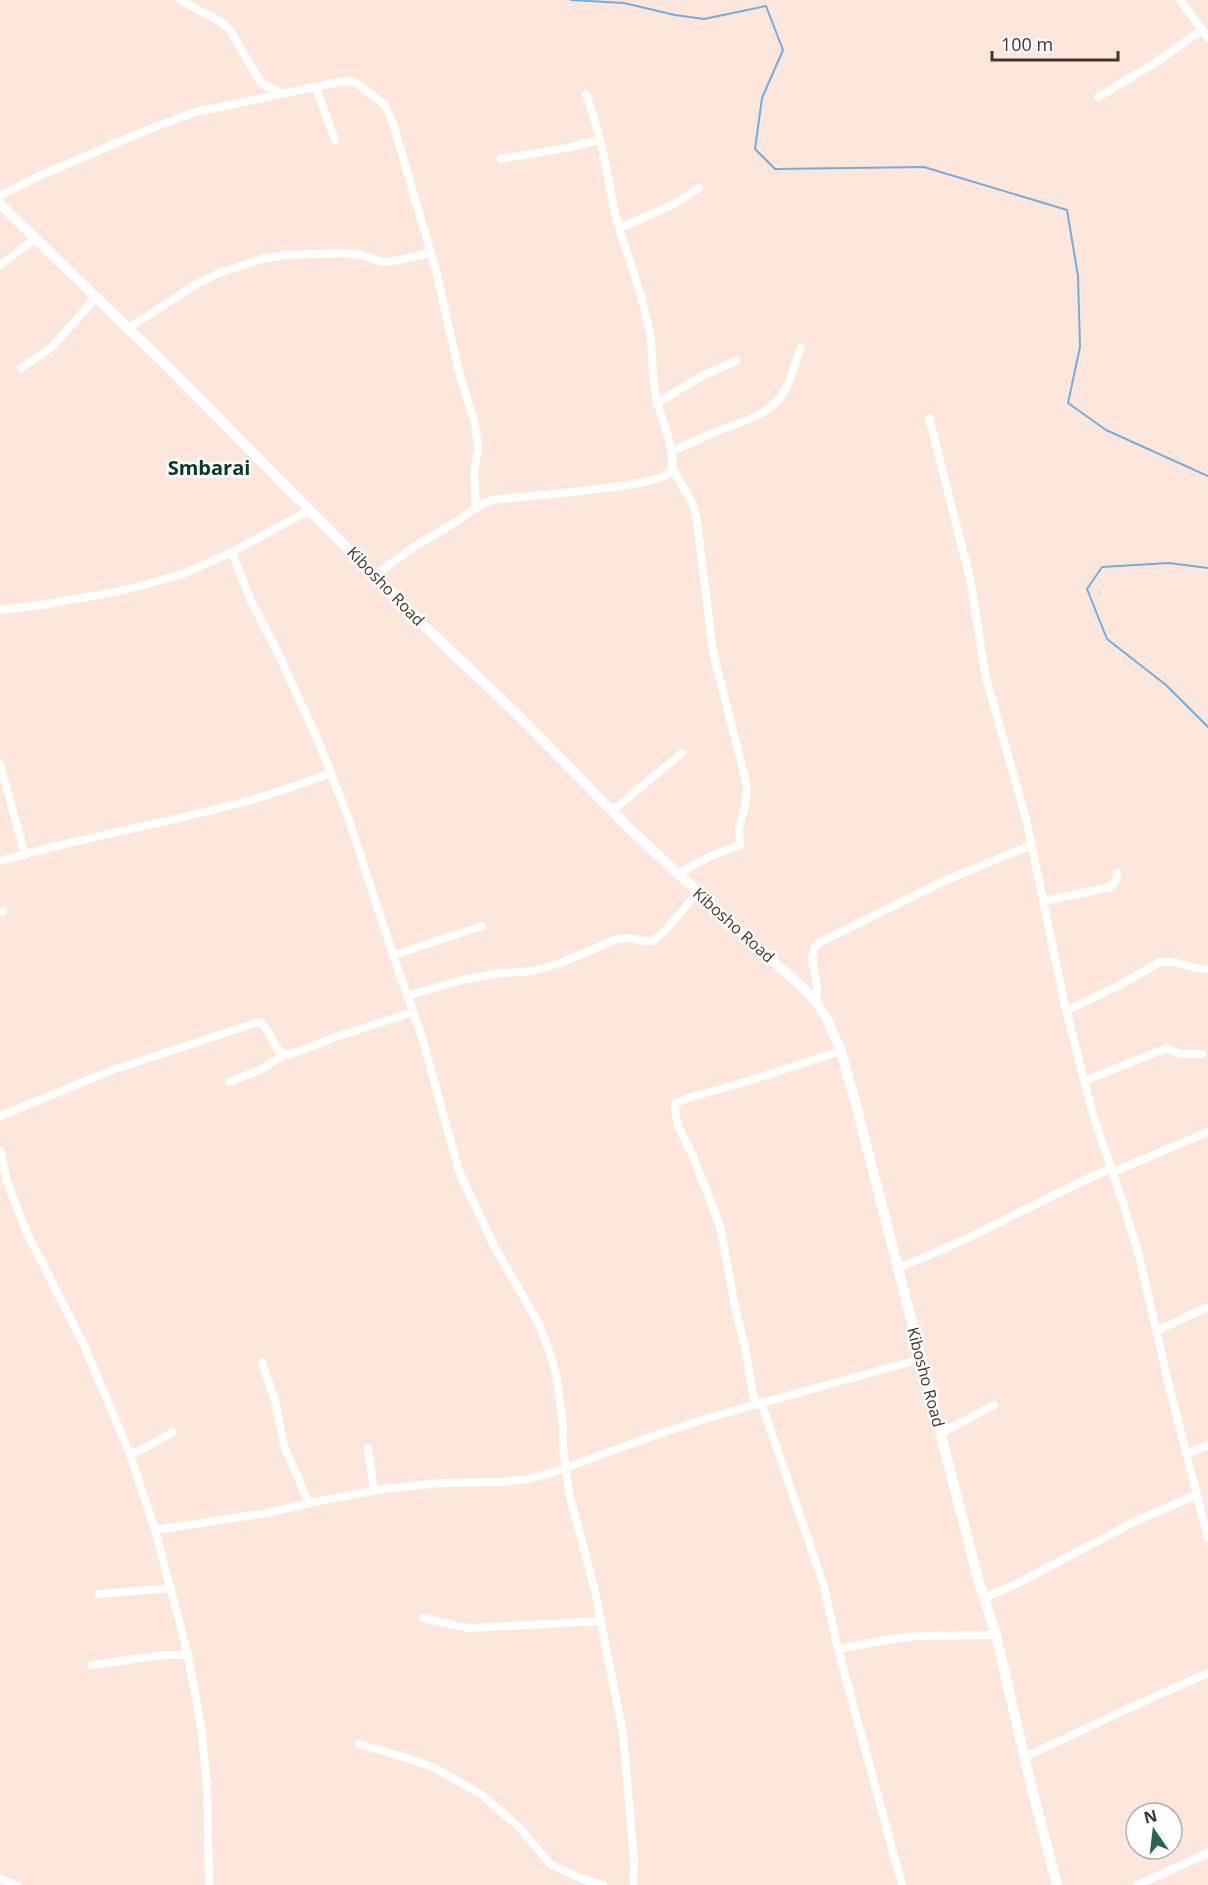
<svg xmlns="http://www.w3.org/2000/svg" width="1208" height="1885" font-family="'Open Sans',sans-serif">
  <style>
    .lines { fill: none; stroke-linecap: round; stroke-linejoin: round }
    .stream { stroke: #73acdf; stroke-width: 2 }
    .street { stroke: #fff; stroke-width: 8 }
    .secondary { stroke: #fff; stroke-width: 10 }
    .labels { text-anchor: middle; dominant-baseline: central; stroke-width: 5; stroke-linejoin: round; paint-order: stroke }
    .street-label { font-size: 16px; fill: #42342e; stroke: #fff }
    .quarter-label { font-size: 20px; font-weight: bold; fill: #053928; stroke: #fff }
  </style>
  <rect width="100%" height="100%" fill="#fde7dd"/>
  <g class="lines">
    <path class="stream" d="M571,0L624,3L675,15L704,19L766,6L783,50L762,98L755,149L775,169L924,167L1067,210L1078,276L1080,347L1068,403L1106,430L1208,476
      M1208,568L1169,563L1102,567L1087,589L1107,639L1166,685L1208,727"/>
    <path class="street" d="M180,0L221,22L230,30L261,83L283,94
      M1180,0L1208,38
      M316,88L335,140
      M1098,97L1155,63L1202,30
      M501,159L566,148L599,140
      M0,196L39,176L147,130L195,112L339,82L348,81L356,83L385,105L393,123L436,271L458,368L475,425L478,448L474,472L476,508
      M620,228L674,204L699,188
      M0,265L36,238
      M127,329L195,285L219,273L262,259L284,255L342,253L362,255L381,262L393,261L430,253
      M21,368L52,347L96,297
      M657,403L702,376L736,361
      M929,418L970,578L986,678L1026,819L1065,1006L1093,1115L1123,1203L1139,1256L1169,1386L1208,1538
      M671,452C685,446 699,439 713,433C739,422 768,417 784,392C792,379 795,362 801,348
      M672,468L693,504L697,521L713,652L747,786L745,806L739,828L740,845L711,856L677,874
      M232,552L250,599L277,651L319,743L348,817L393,955L421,1034L459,1171L493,1244L539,1324L549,1351L556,1374L560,1402L563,1426V1447L569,1493L594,1587L623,1734L634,1862L633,1885
      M375,575L414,547L457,521L482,504L492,500C520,496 658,488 670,472C679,461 661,416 657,402C651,380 654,357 650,335C643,293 626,254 615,213C612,203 611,192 609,182C604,152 596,122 586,94
      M0,610L48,604L129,589L183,574L232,552L310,510
      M0,764L25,855
      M613,810L682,753
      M0,861C109,829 224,816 330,773
      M1044,901L1110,887L1116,881L1117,873
      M0,912L3,911
      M393,955L482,926
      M407,996L466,979L499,973L525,972L543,968L563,962L617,939L630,938L645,941H653L663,933L697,893
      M816,1002L817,986L812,958L815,947L819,943L944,881L1031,845
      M1066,1011L1116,987L1160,962H1174L1197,968L1208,969
      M1084,1081L1167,1048L1180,1054H1202
      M229,1082L262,1069L283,1055
      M0,1116L115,1069L255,1023L260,1022L263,1024L280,1052L288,1055L336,1037L413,1012
      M0,1151L7,1181L26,1231L83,1343L130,1454L155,1530L187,1651L201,1726L207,1785L209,1885
      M1113,1172L1208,1132
      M897,1268C972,1240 1040,1200 1111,1168
      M1156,1331L1208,1307
      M262,1362L275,1401L284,1446L309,1503
      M761,1402L823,1583L838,1649L902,1885
      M755,1404L744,1343L736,1312L720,1226L692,1154L678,1126L675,1109L676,1103L691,1097L739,1084L841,1051
      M941,1433L994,1405
      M368,1448L374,1491
      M130,1454L143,1449L173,1432
      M1186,1454L1208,1445
      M155,1530L267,1513L309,1503L382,1489L441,1483L500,1482L528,1479L557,1471L650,1437L711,1417L921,1359
      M99,1594L171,1588
      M984,1598L1018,1583L1136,1521L1196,1495
      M423,1618L468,1628L601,1621
      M838,1649L893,1639L919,1636L996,1635
      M92,1665L163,1655H187
      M359,1744L410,1759L435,1768L482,1795L519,1827L550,1864L580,1878L603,1885
      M1025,1757L1125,1710L1208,1673
      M0,1879L17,1885
      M1137,1885L1208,1853"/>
    <path class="secondary" d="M0,204L169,368L422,624L519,716L629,828L743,934L804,989L816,1002L826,1017L834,1035L841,1051L856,1105L978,1579L996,1635L1032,1789L1057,1885"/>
  </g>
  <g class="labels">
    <g class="street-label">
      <text transform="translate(386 586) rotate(46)">Kibosho Road</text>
      <text transform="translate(734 925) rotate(42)">Kibosho Road</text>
      <text transform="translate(926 1377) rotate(75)">Kibosho Road</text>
    </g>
    <g class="quarter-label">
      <text x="209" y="467">Smbarai</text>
    </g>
  </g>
  <g transform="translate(1154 1831) rotate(346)"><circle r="28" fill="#ffffff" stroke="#b3aeab" stroke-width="1.5"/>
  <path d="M0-4.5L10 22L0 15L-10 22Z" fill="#2a654f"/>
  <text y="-9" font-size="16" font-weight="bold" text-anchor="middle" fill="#42342e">N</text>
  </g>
  <path d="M992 51v9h126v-9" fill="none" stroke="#42342e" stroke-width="3"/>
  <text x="1001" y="51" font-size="18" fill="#42342e" stroke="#ffffff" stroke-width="4.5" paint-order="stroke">100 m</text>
</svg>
